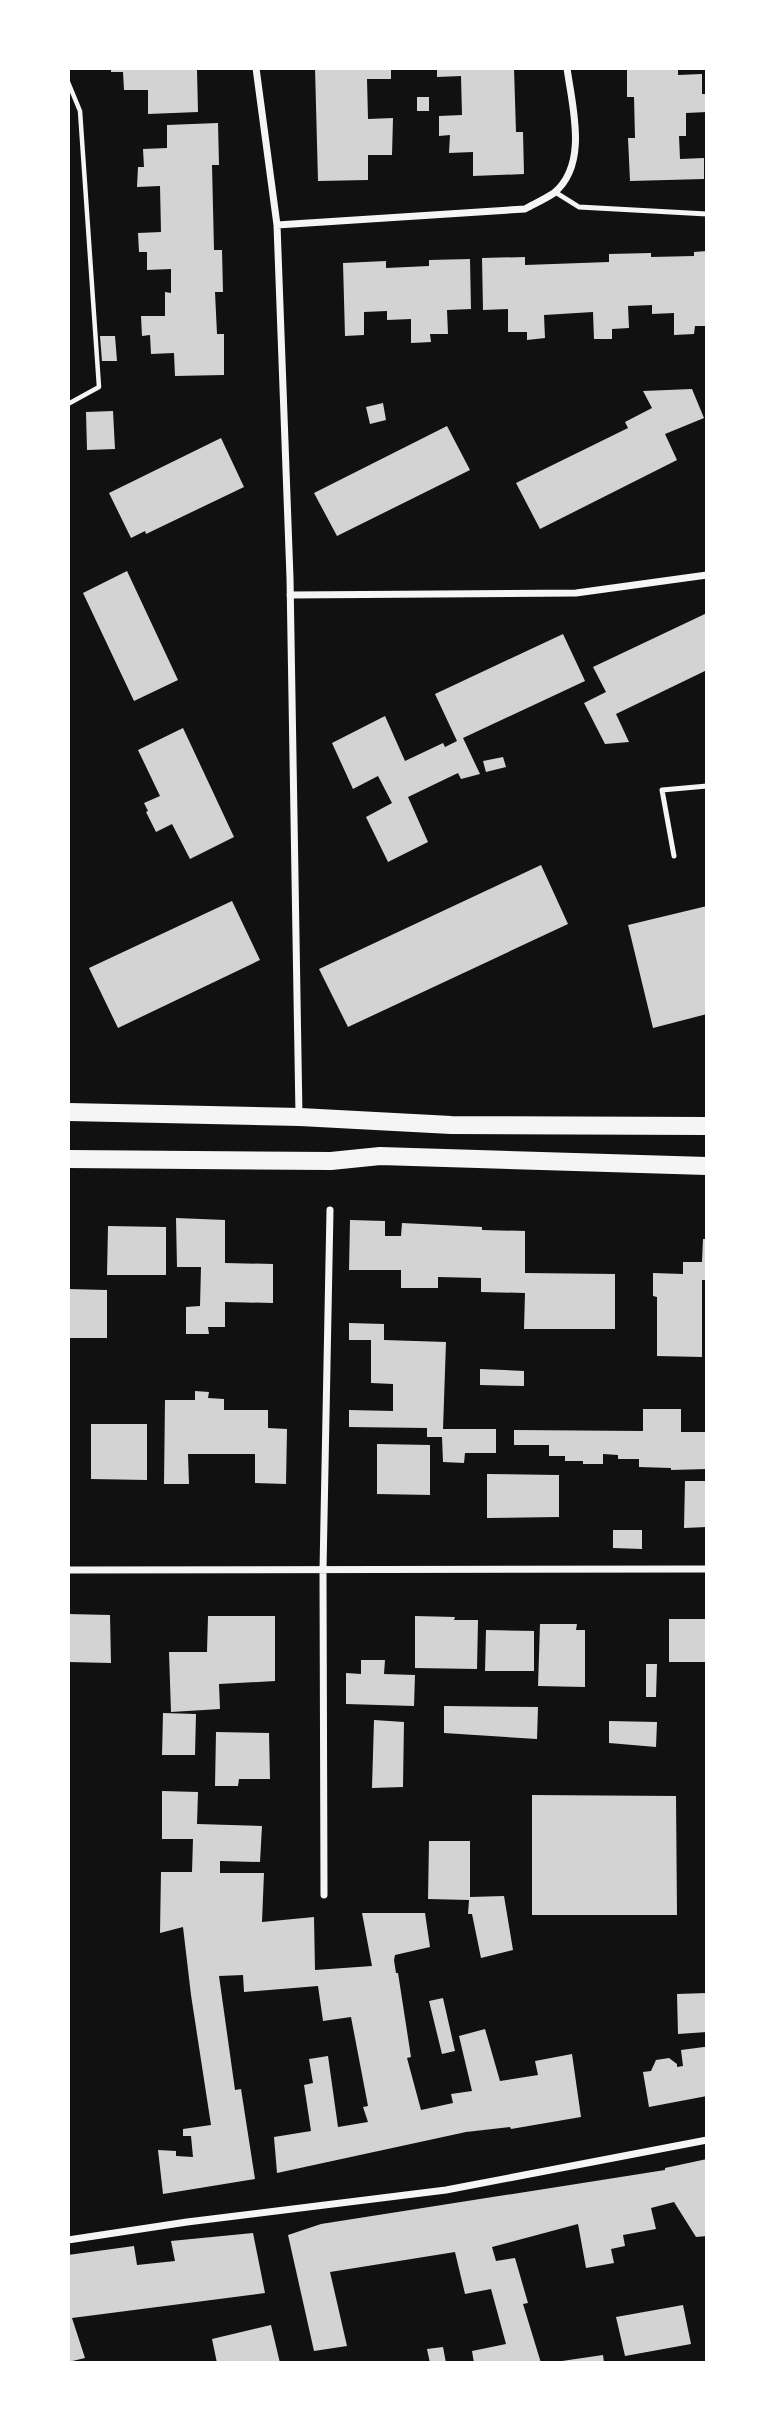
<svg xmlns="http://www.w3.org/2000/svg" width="775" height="2431" font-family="Mulish,sans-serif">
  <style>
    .building { fill: #d3d3d3 }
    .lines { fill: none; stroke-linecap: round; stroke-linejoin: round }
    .path { stroke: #f5f5f5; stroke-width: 4.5 }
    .service { stroke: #f5f5f5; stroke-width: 5 }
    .minor { stroke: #f5f5f5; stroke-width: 7 }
    .primary { stroke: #f5f5f5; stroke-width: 18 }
  </style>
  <rect width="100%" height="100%" fill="#111"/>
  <path class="building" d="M111,68L197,70L198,112L148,114V90H124L123,72H111Z
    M315,68H391V79H367L368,119L393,118L392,155H368V180L318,181Z
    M437,68H514L516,132H523L524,174L473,176V152L449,153L450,135L439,136V116L462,115L461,76L437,77Z
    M627,68H678V75L702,74V94H707V112L686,113V136H679L680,159L704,158V179L630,181L628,138H635L634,97H627Z
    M417,97H429V111H417Z
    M218,123L219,165H212L214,250H222L223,292H215L217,334H224V375L175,376L174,353L151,354L150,335L142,336L141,316H165V292L171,293V269L147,270V252H139L138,233L161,232L160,186L137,187L138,167H144L143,149L167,148V125Z
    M707,251V326H695L694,334L674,335V313L652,314V305L628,306L629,328L612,329V339H594L593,312L544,315L545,338L527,340V332H508V309L483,310L482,258L525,257V265L609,262V254L651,253V257L694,256V252Z
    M470,259L471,309L447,310L448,334H430L431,342L411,343V319L387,320V311L364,312V335L345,336L343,263L386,261V268L429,266V260Z
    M100,336H115L117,361H102Z
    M692,389L704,418L665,434L677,460L540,529L516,483L628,428L625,422L652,408L643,391Z
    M383,403L386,420L370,424L366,407Z
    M113,411L115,449L87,450L86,412Z
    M447,426L470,470L337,536L314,493Z
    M221,438L244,487L146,534L145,531L131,538L109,493Z
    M127,571L178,680L134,701L83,593Z
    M707,613V670L616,714L629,742L605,744L584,703L606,692L593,667Z
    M563,634L585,681L463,738L480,774L461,779L458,773L408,797L428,842L388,862L366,817L392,803L378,776L353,789L332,743L385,716L405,761L443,743L445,747L457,741L435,694Z
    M183,728L234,837L190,859L172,824L156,832L146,812L148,811L144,803L160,796L138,750Z
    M503,757L506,767L486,772L483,761Z
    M541,865L568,924L348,1027L319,969Z
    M232,901L260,960L118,1028L89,968Z
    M707,906V1014L653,1028L628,925Z
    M176,1218L225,1220V1263L273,1264V1303L225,1302V1327H208L209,1334H186V1307L200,1306L201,1267H177Z
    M350,1220L385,1221V1236H401L402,1223L482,1227V1230L525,1231V1273L615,1274V1329H524L525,1293L481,1292V1278L438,1277V1288H401V1270H349Z
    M108,1226L166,1227V1275H107Z
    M703,1239H707V1280H702V1357L657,1356V1297L653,1296V1273L683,1274V1262H702Z
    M68,1289L107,1290V1338H68Z
    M349,1323L384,1324V1340L446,1342L443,1429H496V1453H465L464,1463L443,1462L442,1437H427V1428L349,1427V1410L393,1411V1384L371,1383V1340H349Z
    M480,1369L524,1371V1386L480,1385Z
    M195,1391L209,1392L208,1398L224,1399V1410H268V1428L287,1429L286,1484L255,1483V1454H188L189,1484H164L165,1400H195Z
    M643,1409H681V1432H707V1469L671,1470V1468L639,1467V1459H618V1455L603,1454V1464H583V1461H565V1456H549V1445H514V1430L643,1431Z
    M91,1424H147V1480L91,1479Z
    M377,1444L430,1445V1495L377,1494Z
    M487,1474L559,1475V1517L487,1518Z
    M685,1481H707V1527L684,1528Z
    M613,1530H642V1549L613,1548Z
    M68,1614L110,1615L111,1663L68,1662Z
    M208,1616H275V1681L219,1684L220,1709L171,1712L169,1652H207Z
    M415,1616L455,1617L454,1620H478L477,1669L415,1668Z
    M669,1619H707V1662H669Z
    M540,1624H577L576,1630H585V1687L538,1686Z
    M486,1630L534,1631V1671H485Z
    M361,1660H385L384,1674L415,1675L414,1706L346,1704V1673L361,1674Z
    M646,1664H657L656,1697H646Z
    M444,1706L538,1707L537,1739L444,1733Z
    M163,1713L196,1714L195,1755H162Z
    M374,1720L404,1722L403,1787L372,1788Z
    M609,1721L657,1722L656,1747L609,1743Z
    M216,1732L269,1733L270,1779H239L238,1786H215Z
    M162,1791L198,1792L197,1824L262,1826L260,1862L220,1861V1873H264L262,1922L314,1917L315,1970L372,1966L362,1913H425L430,1947L395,1955L394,1960L396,1973H398L411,2057L407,2058L421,2110L453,2103L451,2094L472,2091L459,2036L485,2029L500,2081L538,2075L535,2061L572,2054L581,2117L511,2129L510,2127L466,2132L277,2173L274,2137L311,2131L304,2085L313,2083L309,2059L328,2056L338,2127L368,2122L363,2107L368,2106L351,2017L323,2021L318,1986L244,1992L243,1975L219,1976L235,2090L241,2089L255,2179L163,2194L158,2150L176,2151V2156L193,2157L191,2136H183V2129L211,2125L191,1995L183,1927L160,1933L161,1872H192L193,1839H162Z
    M532,1795L676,1796L677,1915H532Z
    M429,1841H470V1897L504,1896L513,1950L481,1958L472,1914H468L469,1900L428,1899Z
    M707,1993V2032L678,2034L677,1994Z
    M443,1998L455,2051L442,2054L429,2001Z
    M704,2047H707V2096L649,2107L643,2072L651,2071L656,2060L669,2058L677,2064V2067L683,2066L681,2050Z
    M707,2159V2236L696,2237L674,2202L651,2208L656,2229L623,2235L625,2246L611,2249L614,2263L586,2268L578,2224L492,2247L496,2261L515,2258L528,2303L523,2304L541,2363H474L472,2351L506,2344L491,2289L465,2294L455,2252L330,2272L347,2346L314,2351L288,2235L321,2224L665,2170V2168Z
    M253,2233L265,2293L72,2318L85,2358L68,2362V2255L134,2246L137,2265L175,2261L171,2241Z
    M683,2305L691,2344L625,2356L616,2317Z
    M271,2325L280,2363H217L212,2339Z
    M443,2347L446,2363H430L427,2349Z
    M603,2355L604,2363H562V2361Z"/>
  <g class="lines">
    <path class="path" d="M68,82L80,111L99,387L68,404"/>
    <path class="service" d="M555,192L579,207L707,214
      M674,856L662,790L707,786"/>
    <path class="minor" d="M256,68L277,225L290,578L299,1116
      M277,225L525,209C534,204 545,199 554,193C589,164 572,106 567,68
      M290,595L576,593L707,575
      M68,1570L707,1569
      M324,1895L323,1570L330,1210
      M68,2240L187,2222L446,2190L707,2140"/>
    <path class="primary" d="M68,1112L300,1117L451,1125L707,1126
      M68,1159L331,1161L380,1156L707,1166"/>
  </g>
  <rect width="775" height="2431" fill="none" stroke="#ffffff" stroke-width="140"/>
</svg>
